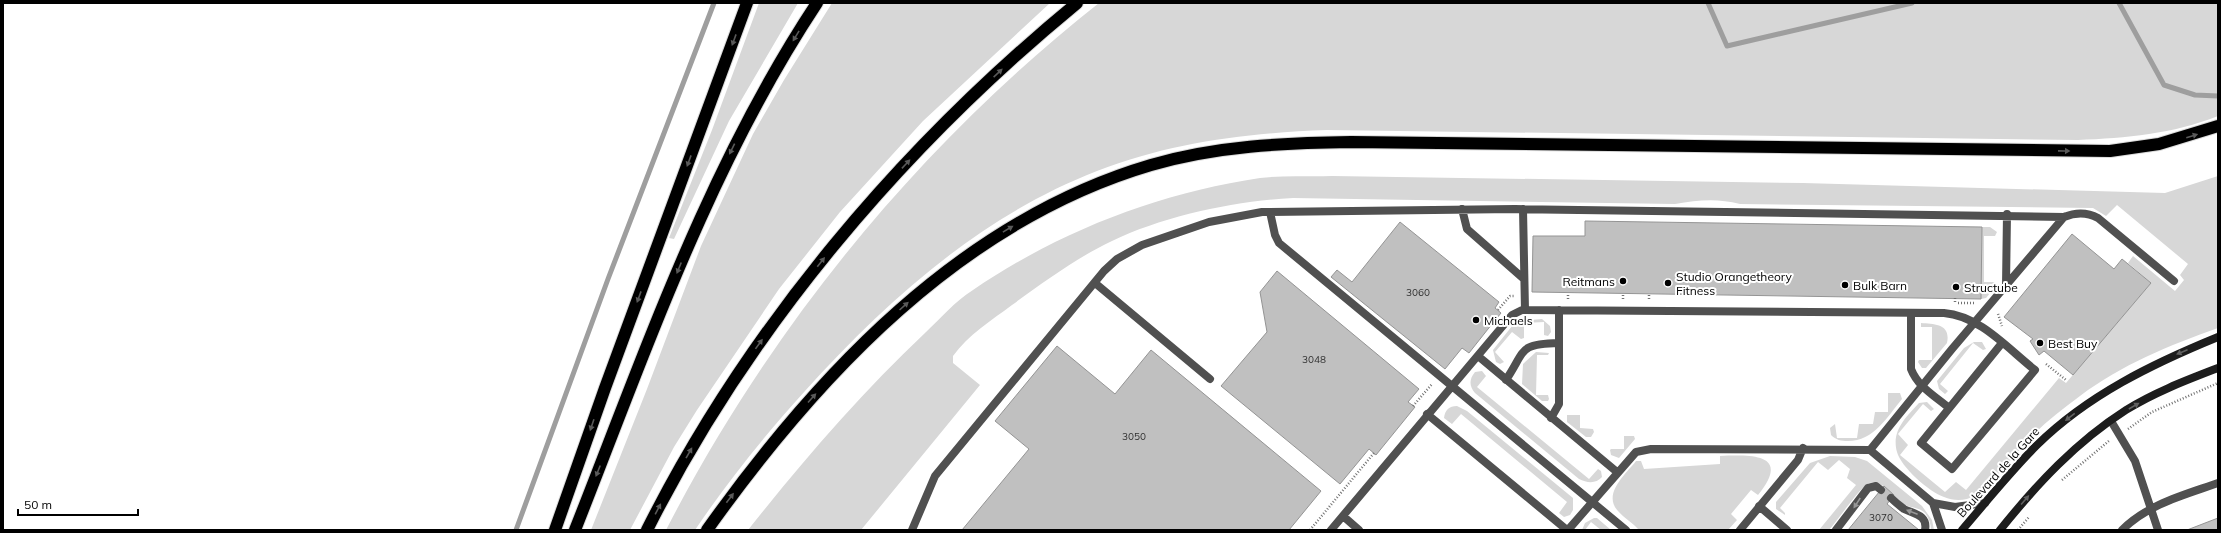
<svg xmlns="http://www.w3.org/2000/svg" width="2221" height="533" font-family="Mulish,sans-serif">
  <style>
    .green { fill: #d7d7d7 }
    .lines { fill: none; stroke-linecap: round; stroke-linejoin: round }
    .stream { stroke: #9e9e9e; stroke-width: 5 }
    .building { fill: #c0c0c0; stroke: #949494 }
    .highway-casing { stroke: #dbdbdb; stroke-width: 14 }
    .path { stroke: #727272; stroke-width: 2.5; stroke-dasharray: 1 2; stroke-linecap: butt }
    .lane { stroke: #505050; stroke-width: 8 }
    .secondary { stroke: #1d1d1d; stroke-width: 8 }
    .highway { stroke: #000; stroke-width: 12 }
    .oneway { fill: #595959 }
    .oneway2 { fill: #616161 }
    .oneway3 { fill: #969696 }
    .poi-dot { fill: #000; stroke: #fff; stroke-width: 1.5 }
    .labels { text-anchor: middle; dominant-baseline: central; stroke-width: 4; stroke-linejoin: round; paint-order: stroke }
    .number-label { font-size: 10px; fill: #303030 }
    .poi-label { font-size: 12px; fill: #000; stroke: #fff; text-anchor: start }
    .street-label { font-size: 12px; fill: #000; stroke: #fff }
  </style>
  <rect width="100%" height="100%" fill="#fff"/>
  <path class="green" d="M759,3H798L729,121L674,239L669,238L712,130Z
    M832,3H1050L923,121L840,212L779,289L697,410L674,447L630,530H591L647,389L701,246L753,134L784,80Z
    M1099,3H2218V116C2173,134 2126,138 2078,140L1327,130C1247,133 1172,142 1097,171C981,216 887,300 805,391C765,435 728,481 695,530H666C771,326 919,145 1099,3Z
    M1332,176L1803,183L2165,193L2218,176V328C2170,345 2121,365 2080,396C2064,408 2048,420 2034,434C2017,450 1987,494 1967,499C1959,501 1951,500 1944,497C1929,492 1901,467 1897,452C1891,431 1906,417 1919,403L1927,402L1934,409L1931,411L1923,404L1898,434L1908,445L1900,455L1945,492L1956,482L1966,490L2059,378L2066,383L2151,283L2128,263L2133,256L2175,291L2184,280L2180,275L2188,264L2117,205L2106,216L2093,208L1740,204C1717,198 1698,200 1675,204L1293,198C1235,201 1164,216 1112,241C1076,258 1044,282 1012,305C992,320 968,335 953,356V363L980,385L861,530H748C803,461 860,394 925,333C940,319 955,301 973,290C1058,232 1158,193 1260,178C1284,175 1308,177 1332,176Z
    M1982,227H1990L1997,232L1995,236H1984V282H1994L1996,286L1986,298L1981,299Z
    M1542,319L1550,326L1551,332L1548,336L1544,335V322L1524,323V338L1521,339L1512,332L1495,352L1504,362L1500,364L1496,362L1493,350L1516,321Z
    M1921,323C1935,324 1951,324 1947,343L1926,368H1922L1918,362L1919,360H1932V327H1921Z
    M1974,342H1982L1986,349L1983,350L1973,343L1940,384L1948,391L1945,394L1939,389L1937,381L1964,348Z
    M1536,352L1549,353L1548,355H1537L1536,395H1548L1549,399L1548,401H1542L1522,384L1523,364Z
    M1482,371L1486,376L1477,387L1589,479L1598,469L1601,471L1602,477C1596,484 1587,483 1579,479L1475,393C1469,386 1469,379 1475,372Z
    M1888,393H1900L1902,399C1887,417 1874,441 1848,441C1841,441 1836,440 1831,435L1830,428L1835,424L1837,438H1857L1859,424H1873L1875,412H1888Z
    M1457,406L1467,411L1573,498V510L1570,515L1564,517L1559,513L1567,502L1461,414L1452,424L1444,418C1445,410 1449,406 1457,406Z
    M1567,415H1580V428L1593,429L1594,432L1591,437H1586L1567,422Z
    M1624,436H1634L1635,439L1619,458L1611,455L1610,450L1611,449H1624Z
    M1720,456C1751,455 1792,453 1758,495L1751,490L1731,514L1737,520L1728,530H1639C1633,523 1624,518 1618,511C1602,494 1626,474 1636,461H1641L1644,469L1720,464Z
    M1830,456L1855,457L1867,461L1922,506L1932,520L1934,530H1931C1931,524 1929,518 1925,513C1919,507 1911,508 1905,505C1894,499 1884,479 1869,483C1861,486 1837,521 1829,530H1819L1856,485L1847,478L1850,469L1839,460L1828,470L1818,462L1780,508L1785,513V515L1776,509V502L1810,463Z
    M1594,518H1597L1611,530H1601L1591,522L1585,530H1582L1585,523Z"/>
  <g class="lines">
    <path class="stream" d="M1708,3L1727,46L1912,3
      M2119,3L2164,85L2195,95L2218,96
      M516,530L608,279L714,3"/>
  </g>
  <path class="building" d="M1585,221L1982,227L1981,299L1532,292L1533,236H1585Z
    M1400,222L1499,302L1495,308L1501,313L1488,329L1469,353L1462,348L1445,369L1331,277L1337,270L1352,282Z
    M2072,234L2114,269L2122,259L2151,283L2073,375L2044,351L2039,355L2030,341L2033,339L2004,317Z
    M1277,271L1419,389L1408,402L1415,407L1376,455L1369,449L1340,484L1221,386L1267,332L1260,292Z
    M1057,346L1115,394L1151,350L1321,491L1289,530H962L1029,449L995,421Z
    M1884,486L1894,495L1887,504L1919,530H1848Z
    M2218,518V530H2187Z"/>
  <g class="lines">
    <defs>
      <path id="highway" d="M555,530L605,388L747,3
        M575,530C646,350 709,166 817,3
        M647,530C749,327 902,147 1077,3
        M707,530C818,374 961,221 1151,165C1216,146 1283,143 1351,142L2110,151L2159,144L2218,126"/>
    </defs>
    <use href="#highway" class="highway-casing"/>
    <path class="path" d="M1955,298V302
      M1568,299V293
      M1623,299V294
      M1649,299V294
      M1958,303H1975
      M1498,310L1510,296H1515
      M1998,314L2002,326
      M2046,364L2066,380
      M1413,406L1432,384
      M2128,429L2152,412L2218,383
      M2062,480L2110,440
      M1310,530L1374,453
      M2018,530L2029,517"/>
    <path class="lane" d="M1462,209L1467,229L1524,279
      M1523,209L1525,310
      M1270,212L1275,235L1279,243L1626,530
      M1095,283L1210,379
      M2006,286L2007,214
      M1911,313V369C1918,387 1935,396 1949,408
      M1478,356L1617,472
      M1506,380C1526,350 1518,344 1559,343
      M1427,414L1567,530
      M1551,418L1559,404V310
      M2111,421L2135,461L2158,530
      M1870,450L1952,349L2064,217
      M1891,498C1895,502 1900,506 1904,509C1914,514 1928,515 1925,530
      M1933,503L1955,507L1985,503
      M1759,506L1787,530
      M1343,516L1359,530
      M912,530L935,476L1104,271L1117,259L1142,245L1209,222L1262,212L1515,209L2064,217C2076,212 2087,212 2098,218L2174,281
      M1331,530L1512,315L1522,310L1944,313C1980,316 2007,348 2035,370L1952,469L1921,443L2002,343
      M1568,530L1636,452L1651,449L1870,450L1933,503L1942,530
      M1740,530L1798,460L1803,448
      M1836,530L1868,488L1876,486L1881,490
      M2122,530C2148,504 2184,495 2218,483"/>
    <path class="secondary" d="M1962,530C1987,501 2010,472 2037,445C2088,395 2152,364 2218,337
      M2000,530C2037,484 2076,442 2126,410C2155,392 2187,380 2218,368"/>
    <use href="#highway" class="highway"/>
  </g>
  <defs><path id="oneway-solid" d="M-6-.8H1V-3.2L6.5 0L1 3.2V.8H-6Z"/></defs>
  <g class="oneway">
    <use href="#oneway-solid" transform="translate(796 36) rotate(121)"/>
    <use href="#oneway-solid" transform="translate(734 40) rotate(110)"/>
    <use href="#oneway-solid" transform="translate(998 73) rotate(-43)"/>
    <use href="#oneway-solid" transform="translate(2192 136) rotate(-17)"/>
    <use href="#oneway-solid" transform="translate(732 149) rotate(116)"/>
    <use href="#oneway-solid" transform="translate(2064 151) rotate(1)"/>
    <use href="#oneway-solid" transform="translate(689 161) rotate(110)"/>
    <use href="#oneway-solid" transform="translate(906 164) rotate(-47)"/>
    <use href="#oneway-solid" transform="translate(1008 229) rotate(-31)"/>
    <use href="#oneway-solid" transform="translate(821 262) rotate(-52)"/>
    <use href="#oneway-solid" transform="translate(679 268) rotate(112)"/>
    <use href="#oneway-solid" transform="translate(639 297) rotate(110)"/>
    <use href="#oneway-solid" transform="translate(904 306) rotate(-42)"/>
    <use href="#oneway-solid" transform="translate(759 344) rotate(-54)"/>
    <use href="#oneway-solid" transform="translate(812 398) rotate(-48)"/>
    <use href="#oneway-solid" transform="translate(592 425) rotate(109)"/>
    <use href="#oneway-solid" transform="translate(689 453) rotate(-60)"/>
    <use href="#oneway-solid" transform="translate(598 471) rotate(112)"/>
    <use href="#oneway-solid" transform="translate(730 498) rotate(-53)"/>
    <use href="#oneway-solid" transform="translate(658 509) rotate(-62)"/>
  </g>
  <g class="oneway2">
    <use href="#oneway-solid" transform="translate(2182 352) rotate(157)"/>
    <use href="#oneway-solid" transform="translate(2134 406) rotate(-30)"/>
    <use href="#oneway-solid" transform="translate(2070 417) rotate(142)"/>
    <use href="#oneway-solid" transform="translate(2025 500) rotate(-49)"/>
  </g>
  <g class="oneway3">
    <use href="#oneway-solid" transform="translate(1857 503) rotate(123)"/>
    <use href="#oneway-solid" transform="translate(1912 512) rotate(-159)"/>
  </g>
  <g class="poi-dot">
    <circle cx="1623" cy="281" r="4"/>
    <circle cx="1668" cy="283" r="4"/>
    <circle cx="1845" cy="285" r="4"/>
    <circle cx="1956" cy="287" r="4"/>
    <circle cx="1476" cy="320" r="4"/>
    <circle cx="2040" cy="343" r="4"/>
  </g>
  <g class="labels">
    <g class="number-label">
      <text x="1418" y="292">3060</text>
      <text x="1314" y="359">3048</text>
      <text x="1134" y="436">3050</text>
      <text x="1881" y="517">3070</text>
    </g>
    <g class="poi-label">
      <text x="1676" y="276">Studio Orangetheory<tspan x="1676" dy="14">Fitness</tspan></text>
      <text x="1615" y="281" text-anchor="end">Reitmans</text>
      <text x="1853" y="285">Bulk Barn</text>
      <text x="1964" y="287">Structube</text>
      <text x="1484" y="320">Michaels</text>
      <text x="2048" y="343">Best Buy</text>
    </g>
    <g class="street-label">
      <text transform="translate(1998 472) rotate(-48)">Boulevard de la Gare</text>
    </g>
  </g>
  <rect width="2221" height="533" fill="none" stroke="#000000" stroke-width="8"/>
  <path d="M18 509v6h120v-6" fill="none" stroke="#000000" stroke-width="2"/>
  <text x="24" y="509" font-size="12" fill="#000000" stroke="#ffffff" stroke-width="3" paint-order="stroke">50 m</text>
</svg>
